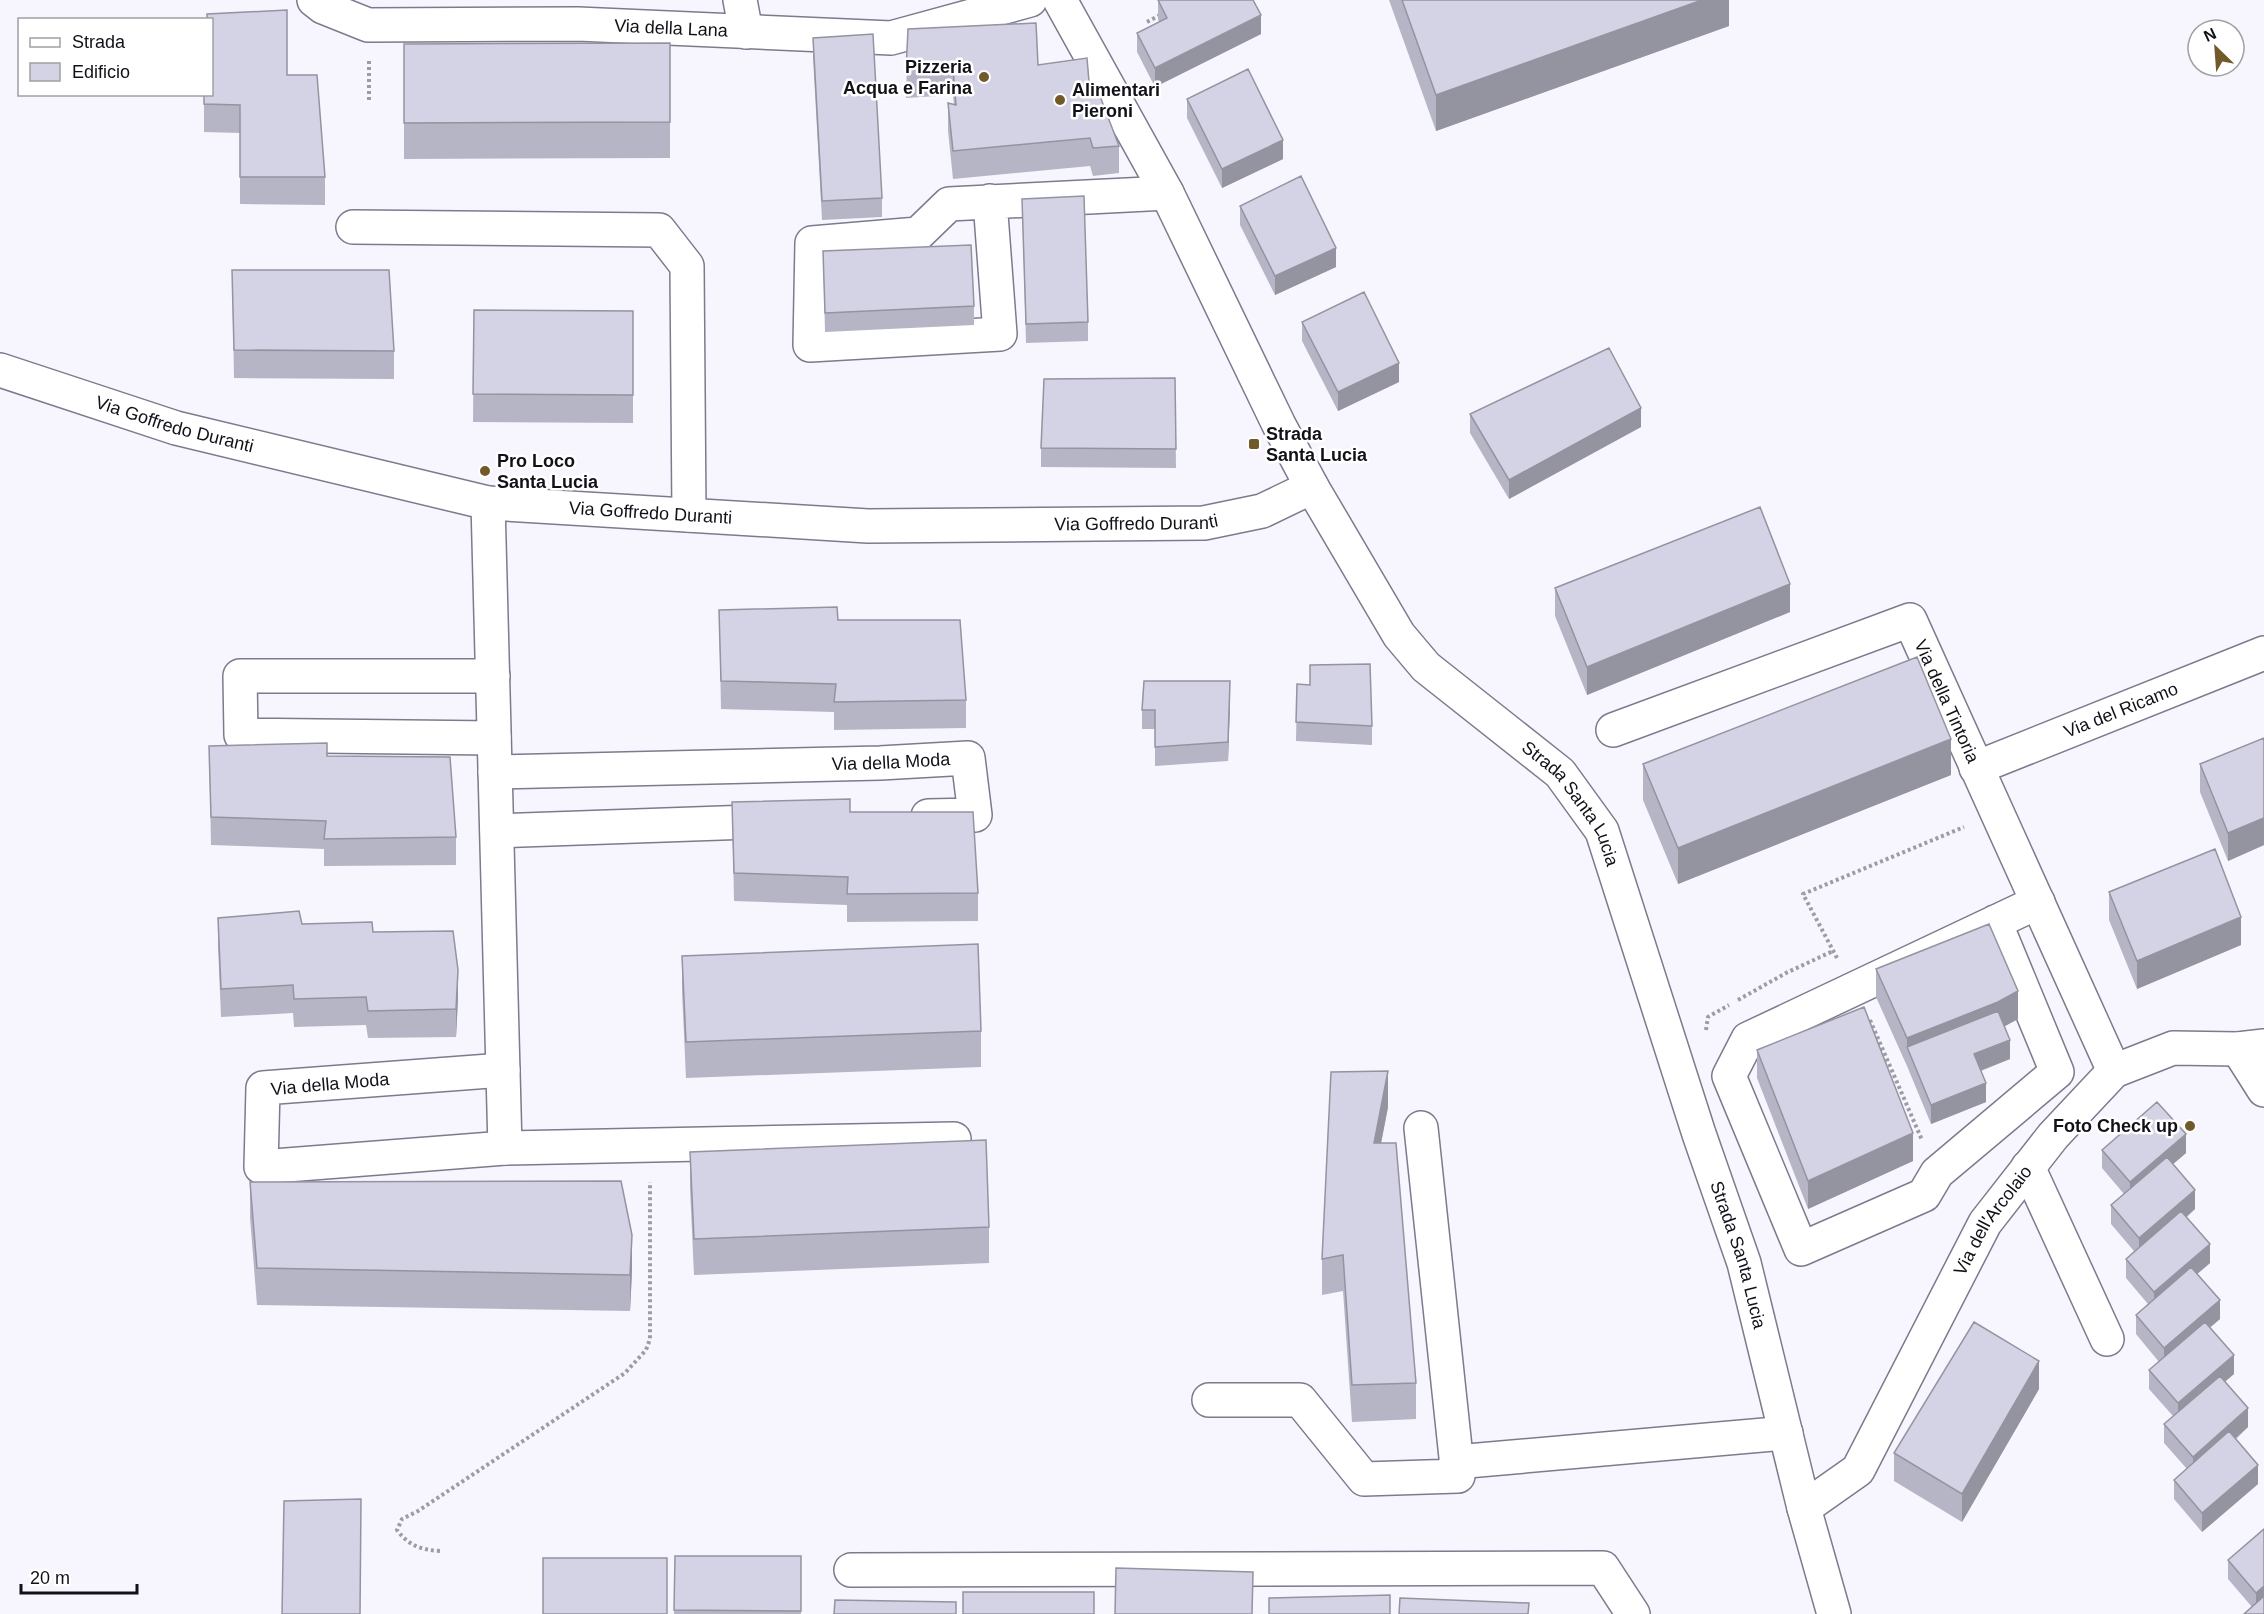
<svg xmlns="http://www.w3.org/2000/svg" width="2264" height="1614" font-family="Arial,sans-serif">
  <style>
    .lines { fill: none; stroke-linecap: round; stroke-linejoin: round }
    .minor-casing { stroke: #7c7a8c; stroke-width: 36 }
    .path { stroke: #9d9ca4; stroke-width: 4; stroke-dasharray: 3 3; stroke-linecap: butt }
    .minor { stroke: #fff; stroke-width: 33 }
    .wall { fill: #b6b5c5 }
    .shaded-wall { fill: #9493a0 }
    .building { fill: #d4d2e5; stroke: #9493a0; stroke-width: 1.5 }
    .poi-dot { fill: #72592a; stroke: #fff; stroke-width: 2 }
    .labels { text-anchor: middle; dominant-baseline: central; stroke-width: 5; stroke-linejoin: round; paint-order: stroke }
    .street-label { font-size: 18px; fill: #121118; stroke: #fff }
    .poi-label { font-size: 18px; font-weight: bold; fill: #121118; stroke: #fff; text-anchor: start }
  </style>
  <rect width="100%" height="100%" fill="#f7f6fe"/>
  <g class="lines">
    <defs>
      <g id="minor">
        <path id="s1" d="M314,0L323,7L368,25L578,24L891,38L1030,0"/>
        <path d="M740,0L746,32"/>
        <path id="s2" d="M1060,0L1167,193L1279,425L1312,487L1399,635L1426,667L1560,773L1602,831L1699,1134L1744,1263L1804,1508L1834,1614"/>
        <path d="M990,201L1000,334L810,345L812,243L918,234L949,204L1167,193"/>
        <path d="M353,227L659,230L687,266L689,515"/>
        <path id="s3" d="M0,370L176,428L488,503L868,526L1204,523L1262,511L1312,487"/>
        <path d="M488,503L505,1148"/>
        <path d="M493,676H240L241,735L494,738"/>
        <path id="s4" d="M1613,730L1910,620L2114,1071"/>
        <path id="s5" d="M1976,768L2264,653"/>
        <path id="s6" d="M495,772L880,763L968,758L975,815L928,816"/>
        <path d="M497,831L777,821"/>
        <path d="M1995,922L2057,1072L1937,1173L1924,1195L1801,1249L1729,1076L1748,1039L2038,902"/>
        <path d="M2238,1049L2264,1090"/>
        <path d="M503,1070L263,1088L261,1167L505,1148L954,1139"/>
        <path d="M2028,1167L2107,1339"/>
        <path d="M1209,1400H1300L1364,1479L1458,1476L1421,1128"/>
        <path d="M1456,1462L1786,1433"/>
        <path id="s7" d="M1804,1508L1858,1470L1985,1223L2053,1136L2114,1071L2173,1048L2238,1049L2264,1046"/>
        <path d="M851,1570L1603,1568L1633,1614"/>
      </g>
    </defs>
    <use href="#minor" class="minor-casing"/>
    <path class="path" d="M1147,22L1160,15
      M369,61V103
      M1837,958L1803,894L1964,827
      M1738,1000L1786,973L1833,951
      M1870,1020L1922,1140
      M1706,1030L1708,1017L1729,1005
      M440,1551C421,1550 408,1545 397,1530L402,1519L418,1511L625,1373L646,1350L650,1339V1182"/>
    <use href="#minor" class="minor"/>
  </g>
  <path class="wall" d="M1158,0L1261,34L1155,87L1137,52V33L1159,22L1158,19Z
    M1389,0H1729V26L1436,131Z
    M908,29L1038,65L1090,93L1119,146V173L1093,176L1090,166L953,179L948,131V103L954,105L953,95L906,98Z
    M813,38L882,198V217L822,220L813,57Z
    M670,43V158L404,159V44Z
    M287,75L325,177V205L240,204V133L204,132V94Z
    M1187,99L1283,159L1222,188L1187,118Z
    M1022,199L1088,322V341L1026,343Z
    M1240,206L1336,267L1275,295L1240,225Z
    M823,251L974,306V325L825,332Z
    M232,270L394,351V379L234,378Z
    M474,310L633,311V423L473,422Z
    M1302,322L1399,382L1338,411L1302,341Z
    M1175,378L1176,468L1041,467V448Z
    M1470,414L1641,427L1509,499L1470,433Z
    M1555,588L1790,612L1587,695L1555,616Z
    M719,610L838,620L966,700V728L834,730V712L721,709Z
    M1297,684L1372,726V745L1296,741Z
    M1230,700L1228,761L1155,766V729H1142V710Z
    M2264,738V845L2228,861L2200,792V764Z
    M209,746L327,756L456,837V865L324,866V849L211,845Z
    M1643,764L1951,775L1678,884L1643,800Z
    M732,802L978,893V921L847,922V905L734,901Z
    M2109,892L2241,945L2137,989L2109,920Z
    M218,918L302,924L373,932L458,998L456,1037L368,1038L366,1025L294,1027L293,1013L221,1017L218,946Z
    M682,956L981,1031V1067L686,1078L682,992Z
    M1876,969L2018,1019L2004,1026L2010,1059L1981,1071L1986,1102L1931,1124L1907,1066L1876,997Z
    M1757,1050L1913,1161L1808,1209L1757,1078Z
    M1388,1107L1381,1143L1416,1383V1419L1352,1422L1343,1291L1322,1295V1259Z
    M2102,1150L2186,1153L2173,1164L2195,1209L2187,1217L2210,1263L2197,1274L2220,1319L2210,1327L2234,1374L2225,1381L2248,1427L2236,1439L2258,1484L2202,1532L2174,1499V1480L2187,1469L2164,1443V1424L2173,1416L2149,1389V1370L2159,1362L2136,1334V1315L2148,1304L2126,1278V1259L2134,1251L2111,1224V1205L2124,1194L2102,1168Z
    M690,1152L989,1227V1263L694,1275L690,1188Z
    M250,1182L632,1271L630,1311L257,1305L250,1218Z
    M2039,1389L1962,1522L1894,1481V1453Z
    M2264,1529V1614L2252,1607L2228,1579V1560Z
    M675,1556H801V1614H674Z"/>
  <path class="shaded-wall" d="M1702,0H1729V26L1436,131V95Z
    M1261,15V34L1155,87V68Z
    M1283,140V159L1222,188V169Z
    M1336,248V267L1275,295V276Z
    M1399,363V382L1338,411V392Z
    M1641,408V427L1509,499V480Z
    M1790,584V612L1587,695V667Z
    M1230,681V700L1228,761V742Z
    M1951,739V775L1678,884V848Z
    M2264,818V845L2228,861V833Z
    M2241,917V945L2137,989V961Z
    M458,970V998L456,1037V1009Z
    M2018,991V1019L1998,1030L1907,1047V1038Z
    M2010,1040V1059L1974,1073V1054Z
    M1388,1071V1107L1374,1180V1143Z
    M1986,1083V1102L1931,1124V1105Z
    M1913,1133V1161L1808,1209V1181Z
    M2186,1134V1153L2130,1201V1182Z
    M2195,1190V1209L2139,1257V1238Z
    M632,1235V1271L630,1311V1275Z
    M2210,1244V1263L2154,1311V1292Z
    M2220,1300V1319L2164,1367V1348Z
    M2234,1355V1374L2178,1422V1403Z
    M2039,1361V1389L1962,1522V1494Z
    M2248,1408V1427L2193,1476V1457Z
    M2258,1465V1484L2202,1532V1513Z
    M2264,1586V1605L2256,1612V1593Z"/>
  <path class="building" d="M1158,0H1253L1261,15L1155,68L1137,33L1167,18Z
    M1402,0H1702L1436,95Z
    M287,10V75H317L325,177H240V105L204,104V94H212V20H207V14Z
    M1036,23L1038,65L1087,58L1090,93L1100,96L1119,146L1093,148L1090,138L953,151L948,103L956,105L953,68L906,70L908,29Z
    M873,34L882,198L822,201L813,38Z
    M670,43V122L404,123V44Z
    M1248,69L1283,140L1222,169L1187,99Z
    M1301,176L1336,248L1275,276L1240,206Z
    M1084,196L1088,322L1026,324L1022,199Z
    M971,245L974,306L825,313L823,251Z
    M232,270H389L394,351L234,350Z
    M1364,292L1399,363L1338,392L1302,322Z
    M474,310L633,311V395L473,394Z
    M1609,348L1641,408L1509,480L1470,414Z
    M1175,378L1176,449L1041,448L1044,379Z
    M1760,507L1790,584L1587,667L1555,588Z
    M837,607L838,620H960L966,700L834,702L836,684L721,681L719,610Z
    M1917,657L1951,739L1678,848L1643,764Z
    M1370,664L1372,726L1296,722L1297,684L1310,685V665Z
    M1144,681H1230L1228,742L1155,747V710H1142Z
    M2264,738V818L2228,833L2200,764Z
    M327,743V756L450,757L456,837L324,839L326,821L211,817L209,746Z
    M850,799V812H973L978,893L847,894L848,877L734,873L732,802Z
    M2215,849L2241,917L2137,961L2109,892Z
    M299,911L302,924L372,922L373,932L453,931L458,970L456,1009L368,1011L366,997L294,999L293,985L221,989L218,918Z
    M1989,924L2018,991L1998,1002L1907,1038L1876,969Z
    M978,944L981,1031L686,1042L682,956Z
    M1864,1007L1913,1133L1808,1181L1757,1050Z
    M1998,1011L2010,1040L1974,1054L1986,1083L1931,1105L1907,1047Z
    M1388,1071L1374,1143H1396L1416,1383L1352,1385L1343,1255L1322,1259L1331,1072Z
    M2157,1102L2186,1134L2130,1182L2102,1150Z
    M986,1140L989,1227L694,1239L690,1152Z
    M2167,1157L2195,1190L2139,1238L2111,1205Z
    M621,1181L632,1235L630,1275L257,1268L250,1182Z
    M2181,1211L2210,1244L2154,1292L2126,1259Z
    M2191,1267L2220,1300L2164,1348L2136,1315Z
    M1974,1322L2039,1361L1962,1494L1894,1453Z
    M2205,1322L2234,1355L2178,1403L2149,1370Z
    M2220,1376L2248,1408L2193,1457L2164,1424Z
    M2229,1431L2258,1465L2202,1513L2174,1480Z
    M361,1499L360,1614H282L284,1501Z
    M2264,1529V1586L2256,1593L2228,1560Z
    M675,1556H801V1611L674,1610Z
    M543,1558H667V1614H543Z
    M1116,1568L1253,1572L1252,1614H1115Z
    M963,1592H1094V1614H963Z
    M1390,1595V1614H1269V1598Z
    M2264,1596V1614H2244Z
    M1400,1598L1529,1603L1528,1614H1399Z
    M835,1600L956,1602V1614H834Z"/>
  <g class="poi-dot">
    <circle cx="984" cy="77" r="6"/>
    <circle cx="1060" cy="100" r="6"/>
    <rect x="1248" y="438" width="12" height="12" rx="3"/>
    <circle cx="485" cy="471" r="6"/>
    <circle cx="2190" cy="1126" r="6"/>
  </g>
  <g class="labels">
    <g class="street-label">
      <text stroke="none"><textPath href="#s1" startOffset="363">Via della Lana</textPath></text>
      <text stroke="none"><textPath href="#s3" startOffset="183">Via Goffredo Duranti</textPath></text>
      <text stroke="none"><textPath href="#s3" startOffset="669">Via Goffredo Duranti</textPath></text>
      <text stroke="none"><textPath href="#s3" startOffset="1155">Via Goffredo Duranti</textPath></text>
      <text stroke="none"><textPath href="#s4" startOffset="406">Via della Tintoria</textPath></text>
      <text stroke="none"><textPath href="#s5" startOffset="156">Via del Ricamo</textPath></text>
      <text stroke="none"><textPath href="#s6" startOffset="396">Via della Moda</textPath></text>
      <text stroke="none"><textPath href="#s2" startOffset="964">Strada Santa Lucia</textPath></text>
      <text transform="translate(330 1084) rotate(-5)">Via della Moda</text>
      <text stroke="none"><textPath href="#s7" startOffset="350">Via dell'Arcolaio</textPath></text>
      <text stroke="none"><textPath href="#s2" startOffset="1450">Strada Santa Lucia</textPath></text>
    </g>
    <g class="poi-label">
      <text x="972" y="67" text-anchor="end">Pizzeria<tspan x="972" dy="21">Acqua e Farina</tspan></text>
      <text x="1072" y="90">Alimentari<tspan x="1072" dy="21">Pieroni</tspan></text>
      <text x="1266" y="434">Strada<tspan x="1266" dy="21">Santa Lucia</tspan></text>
      <text x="497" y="461">Pro Loco<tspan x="497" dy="21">Santa Lucia</tspan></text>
      <text x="2178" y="1126" text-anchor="end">Foto Check up</text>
    </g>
  </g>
  <rect x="18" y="18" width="195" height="78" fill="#ffffff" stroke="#a0a0a3" stroke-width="1.5"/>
  <rect x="30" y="38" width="30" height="9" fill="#ffffff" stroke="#a0a0a3" stroke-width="1.5"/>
  <text x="72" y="48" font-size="18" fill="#121118">Strada</text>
  <rect x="30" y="63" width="30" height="18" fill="#d4d2e5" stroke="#a0a0a3" stroke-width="1.5"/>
  <text x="72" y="78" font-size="18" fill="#121118">Edificio</text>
  <g transform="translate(2216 48) rotate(335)"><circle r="28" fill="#ffffff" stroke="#a0a0a3" stroke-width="1.5"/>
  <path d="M0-4.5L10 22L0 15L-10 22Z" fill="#72592a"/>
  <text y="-9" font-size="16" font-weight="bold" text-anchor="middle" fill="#121118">N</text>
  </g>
  <path d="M21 1584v9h116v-9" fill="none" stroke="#121118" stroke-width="3"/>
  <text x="30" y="1584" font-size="18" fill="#121118" stroke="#ffffff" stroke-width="4.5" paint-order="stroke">20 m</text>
</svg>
